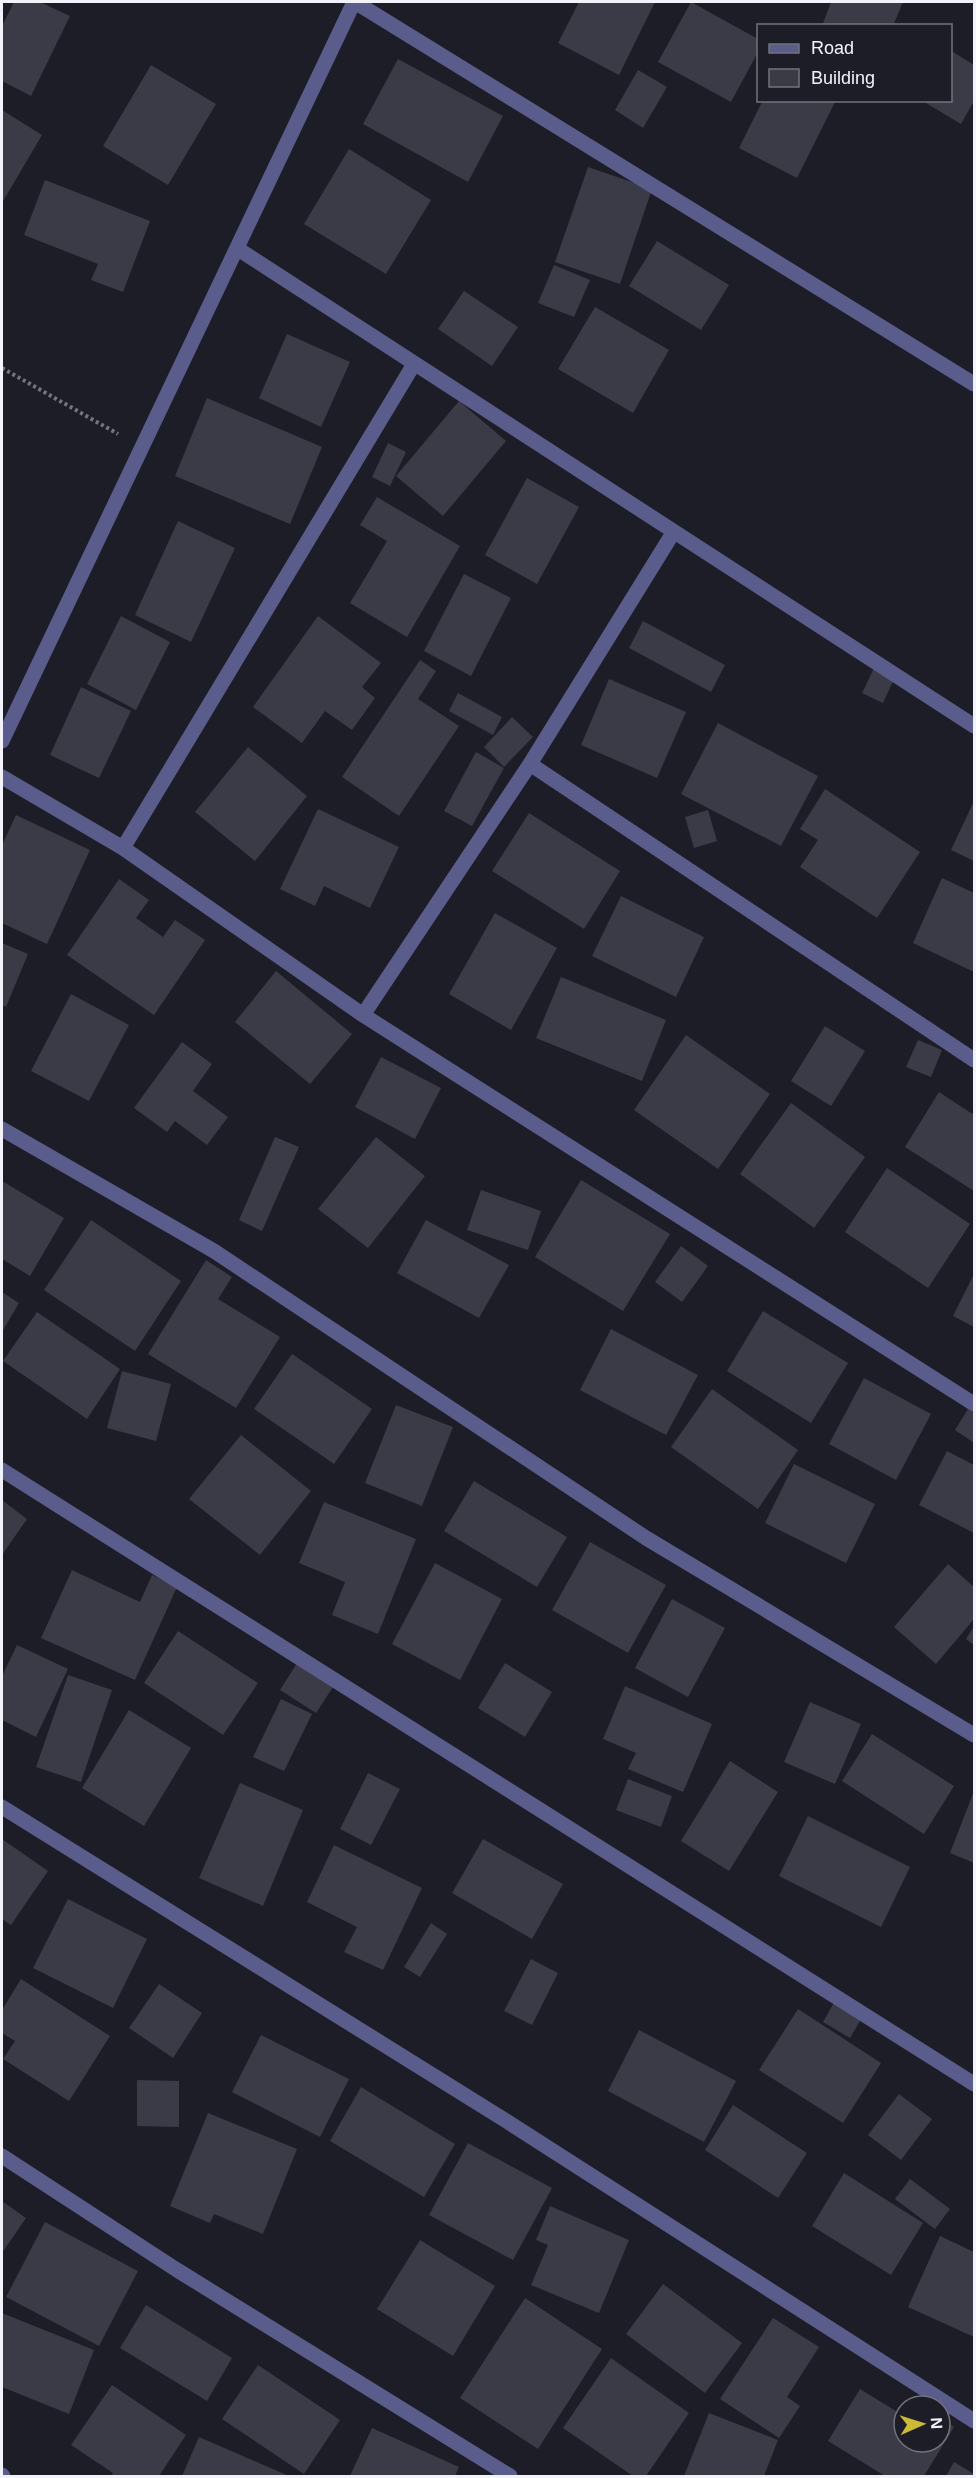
<svg xmlns="http://www.w3.org/2000/svg" width="976" height="2478" font-family="Arial,sans-serif">
  <style>
    .building { fill: #3a3b46 }
    .lines { fill: none; stroke-linecap: round; stroke-linejoin: round }
    .path { stroke: #74757d; stroke-width: 4; stroke-dasharray: 3 3; stroke-linecap: butt }
    .minor { stroke: #5a5c8b; stroke-width: 15 }
  </style>
  <rect width="100%" height="100%" fill="#1c1d26"/>
  <path class="building" d="M14,2H40L70,16L31,96L2,81V26Z
    M579,2H655L619,75L558,43Z
    M691,2L758,39V52L731,102L658,62Z
    M831,2H903L893,26H822Z
    M950,50L974,65V101L961,124L921,100H950Z
    M398,59L503,116L468,182L363,124Z
    M151,65L216,104L168,185L103,146Z
    M638,70L667,87L643,128L615,110Z
    M763,100H836L797,178L739,148Z
    M2,110L42,135L2,203Z
    M349,149L431,200L386,274L304,224Z
    M588,167L652,189L620,284L555,262Z
    M45,180L150,221L123,292L91,280L98,264L24,235Z
    M657,241L729,285L701,330L629,286Z
    M554,265L590,280L574,317L538,303Z
    M464,291L518,327L492,366L438,329Z
    M595,307L669,350L633,413L558,369Z
    M287,334L350,362L321,427L259,398Z
    M207,398L322,447L290,524L175,476Z
    M459,401L506,441L443,516L396,476Z
    M388,443L406,452L390,486L372,477Z
    M527,478L579,507L537,584L485,555Z
    M377,497L460,546L407,637L350,603L387,541L360,525Z
    M178,521L235,548L191,642L135,615Z
    M464,574L511,598L471,676L424,651Z
    M121,616L170,642L136,710L87,684Z
    M318,616L381,663L362,687L375,698L352,730L325,711L302,743L253,707Z
    M643,621L725,665L711,692L629,648Z
    M420,660L436,671L418,699L459,726L399,816L342,777Z
    M874,668L895,677L883,703L862,693Z
    M609,679L686,712L657,778L581,745Z
    M81,687L131,711L99,778L50,755Z
    M458,693L502,717L493,735L449,711Z
    M512,717L533,737L504,767L484,747Z
    M718,723L818,776L781,846L681,794Z
    M248,747L307,796L255,861L195,812Z
    M476,752L504,768L472,826L444,811Z
    M825,789L920,852L877,918L800,867L818,840L800,829Z
    M974,801V861L951,850Z
    M318,809L399,847L370,908L324,886L315,906L280,889Z
    M708,810L717,841L694,848L685,817Z
    M529,813L620,871L584,929L492,871Z
    M16,815L90,850L47,944L2,923V845Z
    M942,878L974,893V972L913,943Z
    M119,879L149,900L136,918L163,937L175,920L205,940L154,1015L67,955Z
    M621,896L704,937L676,997L592,956Z
    M495,913L557,948L511,1030L449,994Z
    M2,943L28,954L6,1007L2,1005Z
    M276,971L352,1034L310,1084L235,1022Z
    M561,977L666,1020L642,1081L536,1038Z
    M71,994L129,1025L89,1101L31,1071Z
    M825,1026L865,1051L831,1106L791,1081Z
    M686,1035L770,1094L718,1169L634,1110Z
    M918,1040L942,1050L931,1077L906,1067Z
    M182,1042L212,1064L193,1091L228,1117L207,1145L175,1121L167,1132L134,1108Z
    M381,1057L441,1088L415,1139L355,1107Z
    M939,1092L974,1115V1191L905,1147Z
    M791,1103L865,1157L814,1228L740,1174Z
    M275,1137L299,1147L262,1231L239,1220Z
    M376,1137L425,1176L368,1248L318,1209Z
    M887,1168L970,1224L928,1288L845,1232Z
    M581,1180L670,1234L623,1311L535,1257Z
    M2,1181L64,1218L30,1276L2,1259Z
    M481,1190L541,1211L528,1250L467,1230Z
    M91,1220L181,1281L135,1351L44,1290Z
    M426,1220L509,1265L479,1318L397,1273Z
    M681,1246L708,1266L682,1302L655,1282Z
    M206,1260L232,1277L218,1299L280,1337L236,1408L148,1354Z
    M974,1274V1327L953,1316Z
    M2,1292L19,1303L2,1332Z
    M763,1311L848,1363L811,1423L727,1371Z
    M37,1312L120,1369L87,1419L3,1361Z
    M611,1329L698,1375L666,1435L580,1390Z
    M292,1354L372,1409L334,1464L254,1409Z
    M122,1371L171,1384L156,1441L107,1428Z
    M864,1378L931,1414L896,1480L829,1444Z
    M712,1389L798,1450L758,1509L671,1447Z
    M396,1405L453,1427L422,1506L365,1483Z
    M968,1409L974,1413V1443L955,1430Z
    M241,1435L311,1491L260,1555L189,1499Z
    M947,1451L974,1465V1533L919,1505Z
    M794,1464L875,1504L846,1563L765,1523Z
    M474,1481L567,1537L537,1587L444,1531Z
    M2,1500L27,1519L2,1555Z
    M324,1502L416,1539L378,1634L332,1615L345,1582L299,1563Z
    M590,1542L666,1585L628,1653L552,1610Z
    M435,1563L502,1599L460,1680L392,1644Z
    M948,1564L974,1587V1619L936,1664L894,1627Z
    M72,1570L140,1602L152,1575L177,1587L135,1680L41,1638Z
    M672,1599L725,1628L688,1697L635,1668Z
    M974,1626V1645L966,1639Z
    M178,1631L258,1683L223,1735L144,1683Z
    M17,1645L68,1669L36,1737L2,1720V1676Z
    M299,1660L335,1684L316,1713L280,1690Z
    M505,1663L552,1692L525,1737L478,1708Z
    M68,1675L112,1690L81,1782L36,1767Z
    M625,1686L712,1724L683,1792L628,1769L636,1753L603,1739Z
    M281,1699L312,1714L284,1771L253,1757Z
    M810,1702L861,1724L835,1784L784,1762Z
    M129,1710L191,1748L144,1826L82,1788Z
    M872,1734L954,1786L924,1834L842,1781Z
    M730,1761L778,1792L729,1871L681,1841Z
    M368,1773L400,1789L371,1845L340,1829Z
    M628,1779L672,1796L661,1827L616,1810Z
    M240,1783L303,1810L263,1906L199,1878Z
    M974,1791V1863L950,1853Z
    M808,1816L910,1867L881,1927L779,1876Z
    M2,1839L48,1871L11,1925L2,1919Z
    M483,1839L563,1884L532,1939L452,1893Z
    M334,1845L422,1888L383,1970L344,1952L357,1927L307,1902Z
    M68,1899L147,1939L113,2008L33,1968Z
    M431,1923L447,1934L420,1977L404,1967Z
    M531,1959L558,1973L532,2025L504,2011Z
    M21,1979L110,2036L69,2101L3,2059L15,2041L2,2033V2010Z
    M159,1984L202,2013L173,2058L129,2028Z
    M836,1999L863,2016L850,2038L823,2022Z
    M798,2009L881,2063L843,2123L759,2070Z
    M639,2030L736,2081L704,2142L608,2091Z
    M261,2035L349,2079L320,2137L232,2092Z
    M137,2080L179,2081V2127L137,2126Z
    M361,2087L455,2144L424,2197L330,2141Z
    M899,2094L932,2119L901,2160L868,2135Z
    M733,2105L807,2153L778,2198L705,2150Z
    M208,2113L297,2149L263,2234L214,2214L210,2223L170,2206Z
    M468,2143L552,2188L513,2260L429,2215Z
    M844,2173L923,2223L891,2275L812,2226Z
    M910,2179L950,2209L935,2229L895,2199Z
    M2,2201L26,2218L2,2253Z
    M550,2206L629,2240L599,2313L531,2285L548,2245L536,2240Z
    M45,2222L138,2271L99,2346L6,2297Z
    M940,2236L974,2252V2337L908,2307Z
    M420,2240L495,2286L453,2356L377,2309Z
    M663,2284L742,2343L705,2393L626,2334Z
    M525,2298L602,2349L538,2449L460,2398Z
    M146,2305L232,2358L207,2401L120,2348Z
    M2,2313L94,2350L69,2414L2,2387Z
    M773,2318L819,2347L787,2397L800,2406L779,2438L720,2399Z
    M611,2358L689,2413L646,2476H633L563,2428Z
    M258,2365L340,2420L304,2474L222,2419Z
    M112,2385L186,2435L159,2476H111L113,2473L71,2445Z
    M860,2389L904,2416V2442H940V2418L954,2427L924,2476H885L828,2441Z
    M709,2413L778,2440L764,2476H684Z
    M372,2428L459,2467L455,2476H350Z
    M199,2437L289,2476H182Z
    M954,2462L974,2474V2476H946Z"/>
  <g class="lines">
    <path class="path" d="M2,368L118,434"/>
    <path class="minor" d="M355,2L974,384
      M238,249L974,726
      M2,741L354,2
      M530,764L974,1060
      M2,777L123,848L363,1015L974,1404
      M123,848L414,364
      M363,1015L530,764L673,533
      M2,1129L214,1251L646,1538L974,1735
      M2,1470L974,2084
      M2,1807L508,2122L974,2421
      M2,2156L177,2270L510,2476
      M2,2475L3,2476"/>
  </g>
  <rect width="976" height="2478" fill="none" stroke="#f2f3fa" stroke-width="6"/>
  <rect x="757" y="24" width="195" height="78" fill="#1c1d26" stroke="#72737b" stroke-width="1.5"/>
  <rect x="769" y="44" width="30" height="9" fill="#5a5c8b" stroke="#72737b" stroke-width="1.5"/>
  <text x="811" y="54" font-size="18" fill="#f2f3fa">Road</text>
  <rect x="769" y="69" width="30" height="18" fill="#3a3b46" stroke="#72737b" stroke-width="1.5"/>
  <text x="811" y="84" font-size="18" fill="#f2f3fa">Building</text>
  <g transform="translate(922 2424) rotate(87)"><circle r="28" fill="#1c1d26" stroke="#72737b" stroke-width="1.5"/>
  <path d="M0-4.5L10 22L0 15L-10 22Z" fill="#cbba39"/>
  <text y="-9" font-size="16" font-weight="bold" text-anchor="middle" fill="#f2f3fa">N</text>
  </g>
</svg>
